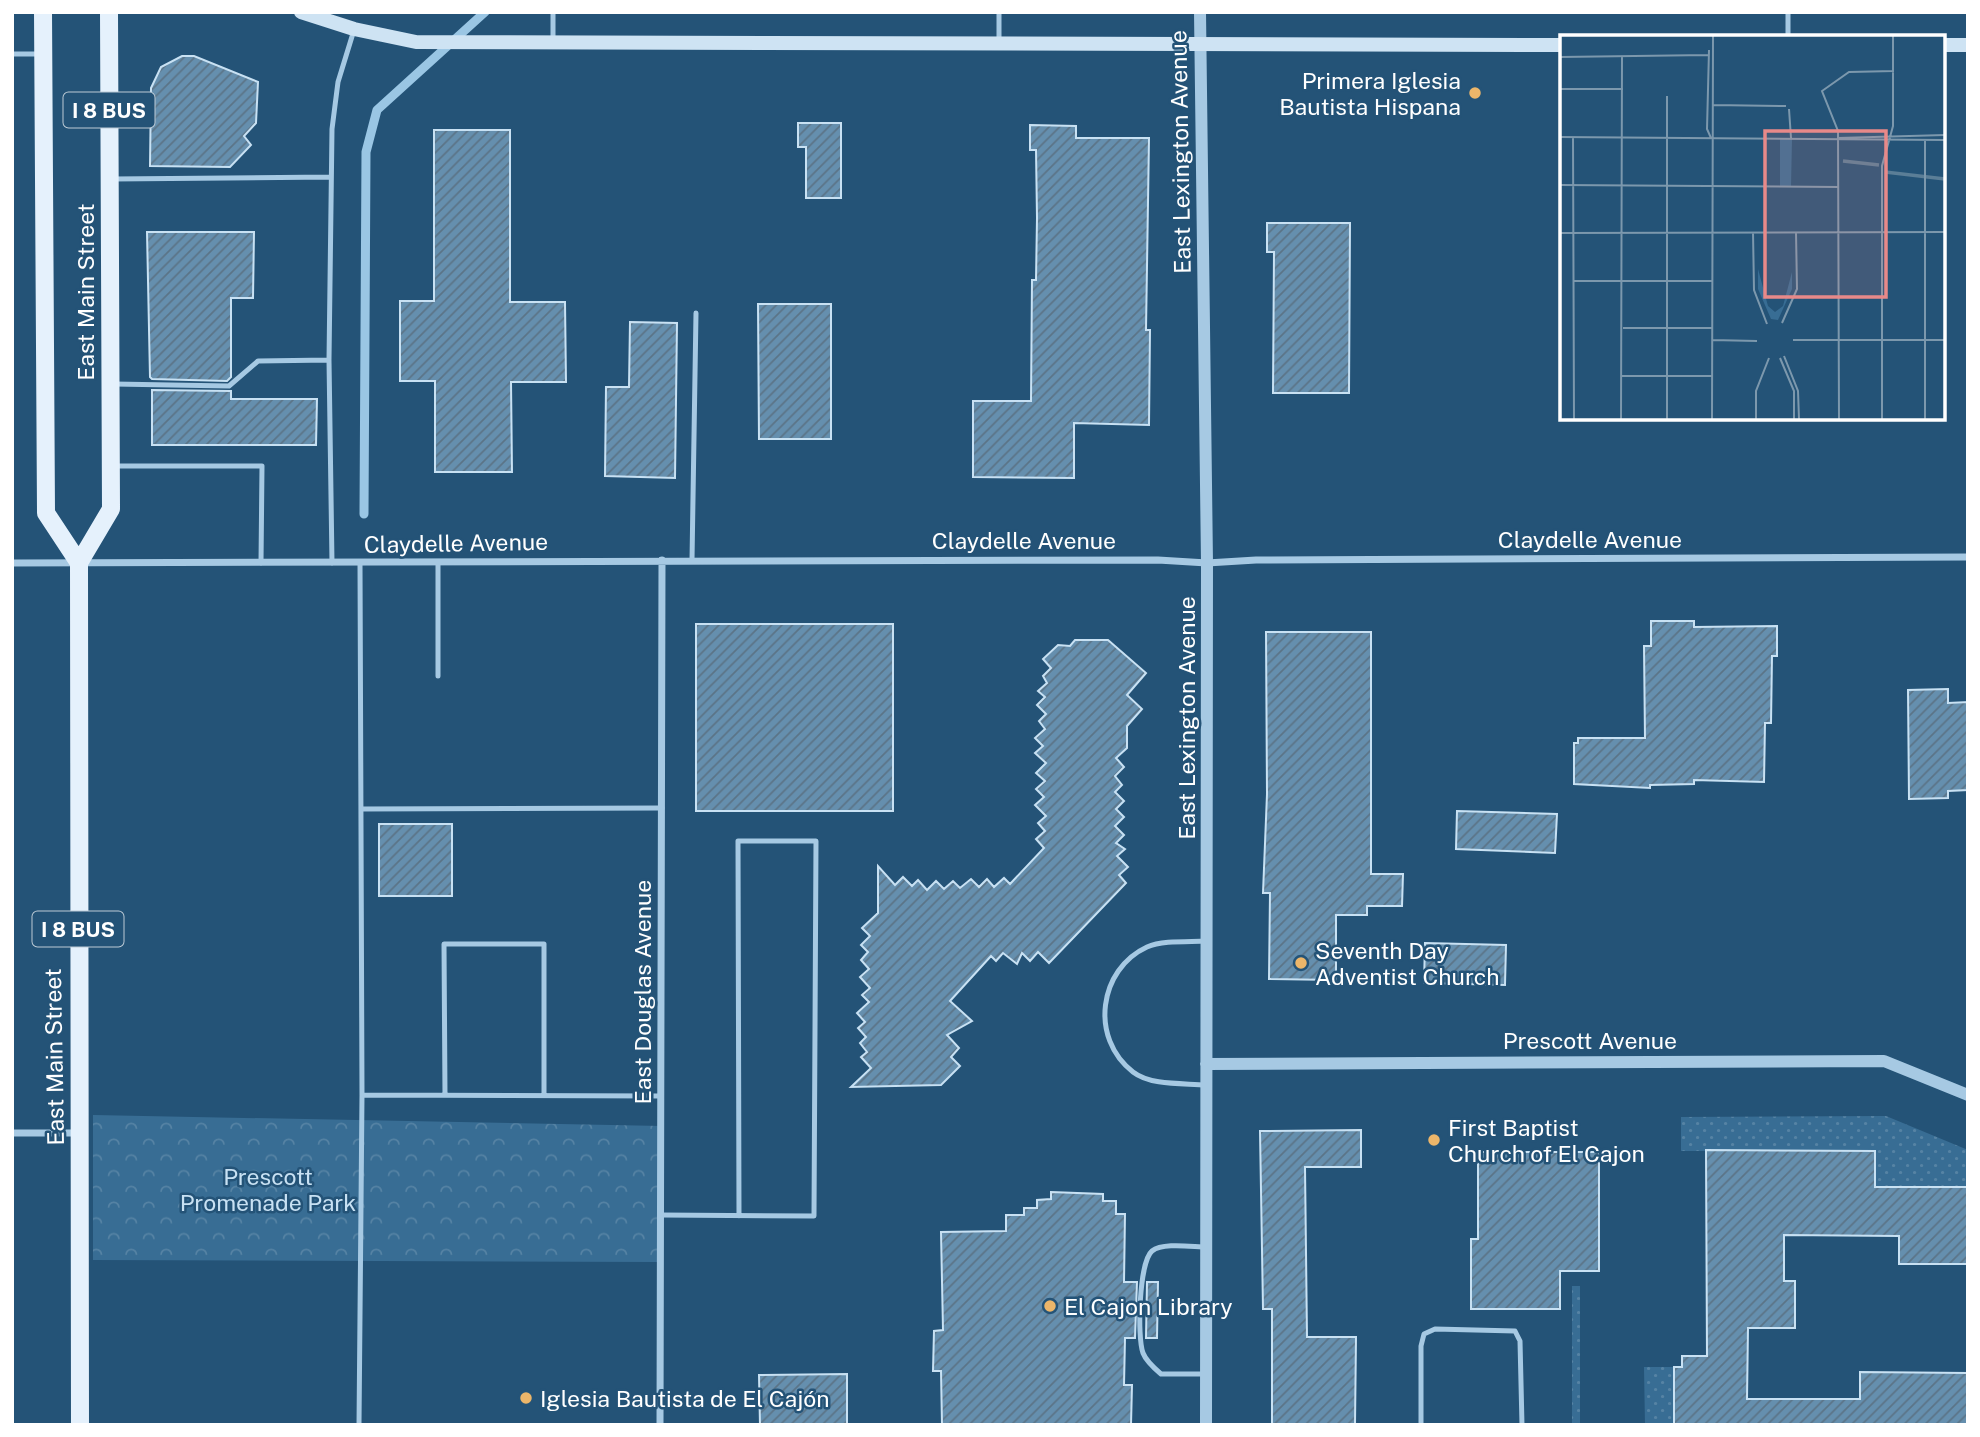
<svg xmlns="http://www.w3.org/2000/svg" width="1980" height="1437" font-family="'Public Sans',sans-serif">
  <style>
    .grass { fill: url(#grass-dots) }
    .forest { fill: url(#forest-crowns) }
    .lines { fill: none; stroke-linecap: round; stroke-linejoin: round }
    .stream { stroke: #9ac6e4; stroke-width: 9 }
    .building { fill: url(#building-hatch); stroke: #c8e1f3; stroke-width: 2 }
    .service { stroke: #a6c9e3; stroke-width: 5 }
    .minor { stroke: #a6c9e3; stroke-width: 7 }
    .tertiary { stroke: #a6c9e3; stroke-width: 12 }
    .secondary { stroke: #cee3f3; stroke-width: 14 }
    .primary { stroke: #e5f1fc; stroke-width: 18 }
    .poi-dot { fill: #ecb66a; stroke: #245377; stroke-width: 2.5 }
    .labels { text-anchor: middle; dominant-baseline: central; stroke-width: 5; stroke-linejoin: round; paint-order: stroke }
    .shield { fill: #245377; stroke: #bdcbd6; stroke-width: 2 }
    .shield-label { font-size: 21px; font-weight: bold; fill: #fff }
    .poi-label { font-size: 23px; fill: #fff; stroke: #245377; text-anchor: start }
    .street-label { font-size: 23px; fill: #fff; stroke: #245377 }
    .park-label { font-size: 23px; fill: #c8e1f3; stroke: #245377 }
    .inset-river { fill: none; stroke: #5b7e97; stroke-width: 3.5 }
    .inset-road { fill: none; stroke: #7c98ad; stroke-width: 2 }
    .view { fill: #e88989; fill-opacity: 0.15; stroke: #e88989; stroke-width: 3.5 }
    .inset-edge { fill: none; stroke: #fff; stroke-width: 3.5 }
  </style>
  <defs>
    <pattern id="grass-dots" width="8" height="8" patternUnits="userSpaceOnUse" patternTransform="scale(1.75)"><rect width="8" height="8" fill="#386d94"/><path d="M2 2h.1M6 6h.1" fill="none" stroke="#5683a4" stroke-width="1.8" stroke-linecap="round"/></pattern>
    <pattern id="forest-crowns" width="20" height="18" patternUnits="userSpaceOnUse" patternTransform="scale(1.75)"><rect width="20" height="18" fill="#386d94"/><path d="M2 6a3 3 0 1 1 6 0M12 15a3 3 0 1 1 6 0" fill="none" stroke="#5683a4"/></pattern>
    <pattern id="building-hatch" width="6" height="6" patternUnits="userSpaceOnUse" patternTransform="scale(1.75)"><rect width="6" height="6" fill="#658fae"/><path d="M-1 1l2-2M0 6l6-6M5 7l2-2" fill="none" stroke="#5b7487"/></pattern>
  </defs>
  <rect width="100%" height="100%" fill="#245377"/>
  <path class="grass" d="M1886,1116L1968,1150V1195L1967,1187H1875V1151H1681V1117Z
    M1572,1286H1580V1425H1572Z
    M1644,1367H1674V1425H1645Z"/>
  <path class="forest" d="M93,1115L662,1126L661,1262L93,1260Z"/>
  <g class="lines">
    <path class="stream" d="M364,514L366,152L377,110L485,12"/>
  </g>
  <path class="building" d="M182,56H194L258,82L256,123L244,136L251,145L230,167L150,166L151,88L161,67Z
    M798,123H841V198H806V147H798Z
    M1030,125L1076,126V138H1149L1146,330H1150L1149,425L1074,423V478L973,477V401H1031L1032,280H1036L1037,218L1036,150H1030Z
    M434,130H510V302H565L566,382H511L512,472H435V381H400V301H434Z
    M1267,223H1350L1349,393H1273L1274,252H1267Z
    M147,232H254L253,298H231V377L227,381L152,379L150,377Z
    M758,304H831V439H759Z
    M630,322L677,323L675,478L605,476L606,387H629Z
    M152,390L231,391V399H317L316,445H152Z
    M1651,621H1694V627L1777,626V656H1772L1771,723H1765L1764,782L1694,780V784L1650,785V788L1574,784V743H1578V738H1645L1644,646H1651Z
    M696,624H893V811H696Z
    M1266,632H1371V874H1403L1402,906H1367V915H1336V980L1269,979L1270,893H1263L1267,794Z
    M1075,640H1108L1146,673L1127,695L1142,709L1127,726V748L1116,758L1124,767L1115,776L1122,785L1115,792L1124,801L1116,809L1124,817L1115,826L1124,835L1116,843L1125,849L1117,856L1128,867L1119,875L1126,883L1049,963L1038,952L1030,961L1022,953L1017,964L1003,953L996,961L991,956L950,1001L972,1021L947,1035L959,1048L951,1057L960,1066L941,1085L851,1087L871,1068L861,1057L867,1052L860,1043L866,1037L858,1028L865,1022L857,1013L869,1002L862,995L870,988L860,977L869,969L861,960L868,952L861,945L870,936L862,928L878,913V866L895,885L903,877L912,886L918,880L927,890L936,881L944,889L953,881L960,888L971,879L979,887L987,879L994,887L1004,878L1010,884L1044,848L1036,839L1045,831L1038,823L1046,816L1035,805L1044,797L1036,789L1045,781L1036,773L1046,763L1035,753L1043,746L1035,738L1045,729L1039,721L1046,714L1037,705L1045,697L1038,691L1047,683L1043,676L1051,668L1043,659L1058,645L1070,646Z
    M1948,689V703L1968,702V790L1948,791V798L1909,799L1908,690Z
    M1457,811L1557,814L1555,853L1456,849Z
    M379,824H452V896H379Z
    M1425,943L1506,945L1505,985L1424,983Z
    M1361,1130V1167H1305L1307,1337H1356L1355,1425H1272V1309H1263L1260,1131Z
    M1706,1150L1875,1151V1187H1968V1264H1899V1236L1784,1235V1281H1795V1328H1748L1747,1399H1860V1372L1968,1373V1425H1674V1367H1682V1356H1707Z
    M1478,1152H1599V1271H1560V1309H1471V1239H1478Z
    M1051,1192L1103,1194V1201H1116V1214H1125L1124,1282H1137L1135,1338H1125L1124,1385H1132L1131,1425H942L941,1371H933L934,1331L943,1330L941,1232L1006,1231V1215H1024V1208H1037V1200L1051,1199Z
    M1147,1282H1158L1157,1338H1146Z
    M847,1374V1425H760L759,1375Z"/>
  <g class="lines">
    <path class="service" d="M999,12V41
      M1788,37V12
      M553,41V12
      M12,54H41
      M113,179L330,177
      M329,360L332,129L338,82L354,30
      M114,384L229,386L258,361L329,360L332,563
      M113,466H262L261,563
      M692,560L696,313
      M438,562V676
      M361,809L662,808
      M1206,941C1189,942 1163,940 1147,947C1099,969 1089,1038 1133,1072C1151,1086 1184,1083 1206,1085
      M362,1095L661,1096
      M445,1095L444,944H544V1095
      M661,1215L814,1216L816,841H738L739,1216
      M1204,1374H1161C1154,1368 1146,1361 1143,1353C1137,1337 1139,1262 1152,1251C1163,1242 1193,1247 1207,1247
      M359,1425L362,1095L360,563
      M1421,1425V1346L1424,1334L1435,1329L1515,1331L1520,1341L1522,1425"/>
    <path class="minor" d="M12,563L1158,560L1207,563L1256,560L1968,557
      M12,1133H78
      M660,1425L662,560"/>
    <path class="tertiary" d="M1200,12L1207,563L1206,1425
      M1206,1064L1884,1061L1968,1095"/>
    <path class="secondary" d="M301,12L354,29L416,42L1562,45
      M1943,45H1968"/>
    <path class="primary" d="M43,12L46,513L79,563
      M80,1425L79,563L111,509L109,12"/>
  </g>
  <g class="poi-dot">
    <circle cx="1475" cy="93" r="7"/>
    <circle cx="1301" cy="963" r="7"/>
    <circle cx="1434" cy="1140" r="7"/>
    <circle cx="1050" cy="1306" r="7"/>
    <circle cx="526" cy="1398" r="7"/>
  </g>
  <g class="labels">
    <g class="shield">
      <rect x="63.5" y="92.5" width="91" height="35" rx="5"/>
      <rect x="32.5" y="911.5" width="91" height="35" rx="5"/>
    </g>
    <g class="shield-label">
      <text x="109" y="110">I 8 BUS</text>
      <text x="78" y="929">I 8 BUS</text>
    </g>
    <g class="poi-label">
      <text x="1461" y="80" text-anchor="end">Primera Iglesia<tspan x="1461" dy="26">Bautista Hispana</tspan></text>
      <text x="1315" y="950">Seventh Day<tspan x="1315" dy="26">Adventist Church</tspan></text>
      <text x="1448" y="1127">First Baptist<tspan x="1448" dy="26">Church of El Cajon</tspan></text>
      <text x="1064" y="1306">El Cajon Library</text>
      <text x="540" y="1398">Iglesia Bautista de El Cajón</text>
    </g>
    <g class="street-label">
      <text transform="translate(1180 152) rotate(-91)">East Lexington Avenue</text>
      <text transform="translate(85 292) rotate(-90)">East Main Street</text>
      <text x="1590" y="539">Claydelle Avenue</text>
      <text x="1024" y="540">Claydelle Avenue</text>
      <text transform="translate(456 543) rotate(-1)">Claydelle Avenue</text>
      <text transform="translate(1186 718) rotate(-90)">East Lexington Avenue</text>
      <text transform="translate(642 992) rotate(-90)">East Douglas Avenue</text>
      <text x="1590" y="1040">Prescott Avenue</text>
      <text transform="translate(54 1057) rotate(-91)">East Main Street</text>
    </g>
    <g class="park-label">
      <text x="268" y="1176">Prescott<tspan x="268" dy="26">Promenade Park</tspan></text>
    </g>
  </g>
  <g transform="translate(1560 35)">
    <rect width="385" height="385" fill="#245377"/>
    <path d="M198,234L208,271L215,277L223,271L232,237V254L218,285L211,284L198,254Z" fill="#386d94"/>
    <path d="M220,104H232L231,152L220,151Z" fill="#386d94"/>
    <path class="inset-river" d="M283,126L319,130M325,137L385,144"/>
    <path class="inset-road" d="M149,15L147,94L151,103M0,22L148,20M0,54H63M107,61V384M153,70L226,71M229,74L231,103M0,102L385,105M13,102L14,384M278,103L385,100M0,150L279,152M193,197L194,255L207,289M0,198L385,197M13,246H152M222,288L237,254L236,197M63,293H152M152,305L197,306M233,305H385M224,321L238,356L239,384M220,323L234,356V384M62,341H152M61,384L62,22M152,384L153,1M196,384V356L209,323M279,384L278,96L262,56L289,37L334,36M322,384V131L333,91V1M365,384V104"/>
    <path class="view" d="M205,96H326V262H205Z"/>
    <rect width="385" height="385" class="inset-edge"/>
  </g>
  <rect width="1980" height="1437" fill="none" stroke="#ffffff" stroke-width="28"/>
</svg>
